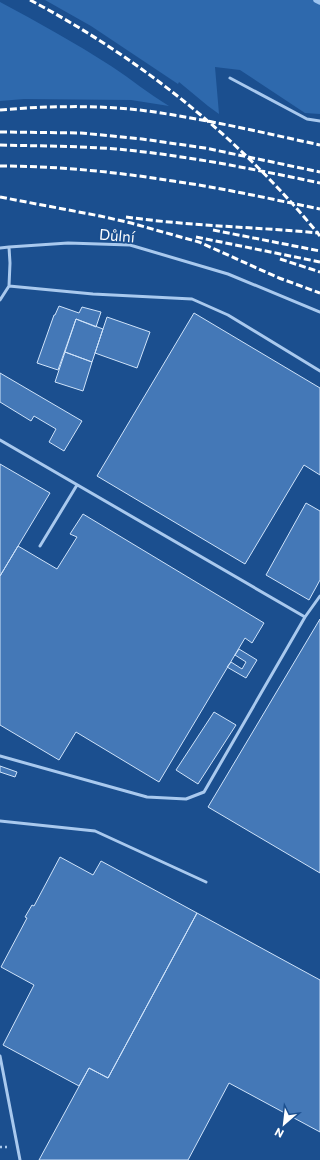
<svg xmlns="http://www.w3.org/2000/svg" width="320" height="1160" font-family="Commissioner,sans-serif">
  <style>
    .green { fill: #2e69ad }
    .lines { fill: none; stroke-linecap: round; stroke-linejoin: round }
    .stream { stroke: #9cc4f0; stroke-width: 5.5 }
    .building { fill: #4478b7; stroke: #cfe3fa }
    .path { stroke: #a9c9ee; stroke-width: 2.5; stroke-dasharray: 2 3; stroke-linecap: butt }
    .lane { stroke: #a9c9ee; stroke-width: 3 }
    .rail { stroke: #fff; stroke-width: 3; stroke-dasharray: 7 3; stroke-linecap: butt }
    .labels { text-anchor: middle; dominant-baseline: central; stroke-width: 3.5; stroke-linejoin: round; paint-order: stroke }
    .street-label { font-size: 15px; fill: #fff; stroke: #1b4f8f }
  </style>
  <rect width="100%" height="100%" fill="#1b4f8f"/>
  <path class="green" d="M45,0H320V114L305,113L240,70L215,67L219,114L208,106L179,82L178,84L91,26Z
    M0,2C38,22 75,43 111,66C131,79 149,94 169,106L131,100L24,99L0,101Z"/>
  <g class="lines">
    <path class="stream" d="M316,0L320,2"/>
  </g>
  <path class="building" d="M59,306L79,313L82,307L101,312L96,327L76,319L58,370L37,363L54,315H55Z
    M194,313L320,388V475L304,465L245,564L97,476Z
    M107,317L150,332L137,368L95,353Z
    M76,319L103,329L92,362L65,352Z
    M65,352L92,362L83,391L55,382Z
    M0,373L82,421L64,451L49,442L56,429L34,416L31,421L0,402Z
    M0,464L50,493L0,576Z
    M306,503L320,511V580L309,600L266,575Z
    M83,514L264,623L252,643L245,638L159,782L76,732L59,760L0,725V576L18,546L57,569L77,537L70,534Z
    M320,619V873L208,807Z
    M239,649L257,660L246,678L227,667L231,662L242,669L246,662L235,655Z
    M214,712L236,725L198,784L176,770Z
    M0,766L17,772L15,777L0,772Z
    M60,857L93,875L101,861L197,913L108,1078L89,1068L79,1086L3,1045L34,985L1,967L27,918L25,917L32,905L34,906Z
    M197,913L320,980V1132L229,1083L188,1160H39L89,1068L108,1078Z"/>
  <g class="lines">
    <path class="path" d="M0,1147H7"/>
    <path class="lane" d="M230,78L307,119L320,121
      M0,248L9,247L68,243L130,245L228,274L320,312
      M9,286L10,263L9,247
      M0,300L9,286L93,294L192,299L228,315L320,371
      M0,440L305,617L320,596
      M40,546L77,485
      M0,756L147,797L186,799L204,792L305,617
      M0,821L95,831L206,882
      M0,1056L20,1160"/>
    <path class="rail" d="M30,0C140,58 241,139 320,236
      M0,110C46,106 94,105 140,110C201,118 260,132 320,145
      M0,132L81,133L142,139L205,148L320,172
      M0,145C39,146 77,146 116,149C184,155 253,169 320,183
      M0,166C58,166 116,172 173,181C222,188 271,199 320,209
      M0,197L100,216L131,223L177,236L199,242L279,278L320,293
      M126,217C190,226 255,227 319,233
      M213,230L320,251
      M196,237L320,262
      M280,259L320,272"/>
  </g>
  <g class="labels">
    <g class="street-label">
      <text transform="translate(117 235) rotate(5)">Důlní</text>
    </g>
  </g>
  <g transform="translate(284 1124) rotate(208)" stroke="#1b4f8f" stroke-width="3" paint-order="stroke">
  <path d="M0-3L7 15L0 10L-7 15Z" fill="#ffffff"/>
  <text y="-6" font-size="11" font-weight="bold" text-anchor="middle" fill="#ffffff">N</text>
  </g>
</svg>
